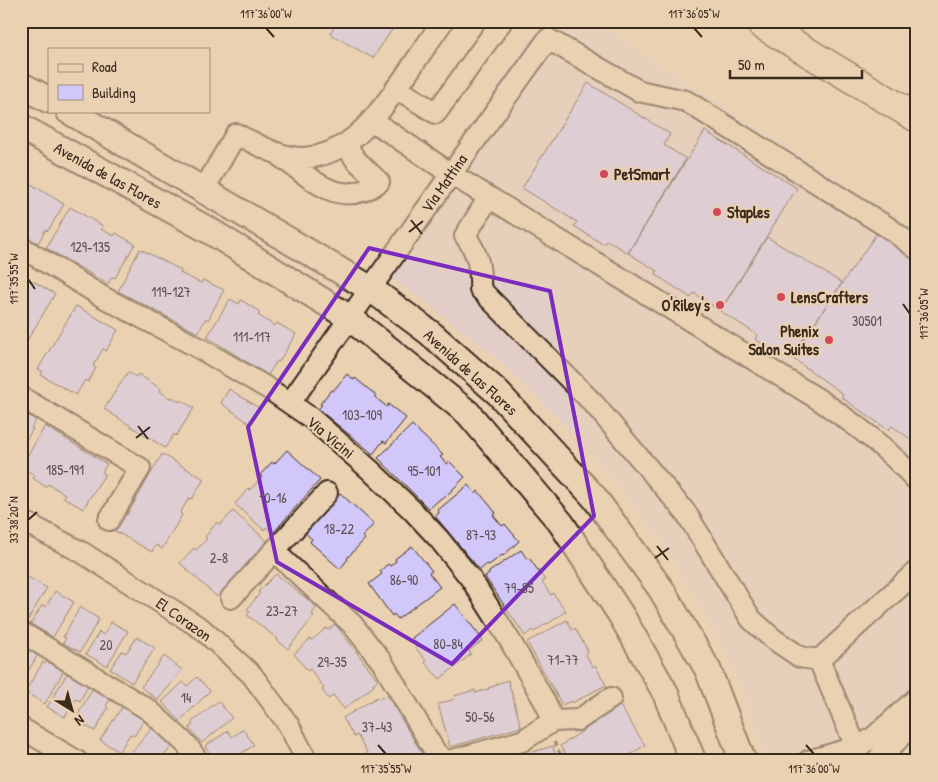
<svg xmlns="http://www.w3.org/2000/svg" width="938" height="782" font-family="'Patrick Hand',sans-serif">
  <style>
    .built { fill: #e2cec7 }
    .building { fill: #d1c7f9; stroke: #3b2a1e }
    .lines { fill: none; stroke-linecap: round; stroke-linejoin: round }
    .minor-casing { stroke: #3b2a1e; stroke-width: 24 }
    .major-casing { stroke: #3b2a1e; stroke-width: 29 }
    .highway-casing { stroke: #3b2a1e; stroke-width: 31 }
    .path { stroke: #3b2a1e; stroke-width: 3; stroke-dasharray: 5 4; stroke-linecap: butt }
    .minor { stroke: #ead1b2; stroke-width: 20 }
    .major { stroke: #ead1b2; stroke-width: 25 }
    .highway { stroke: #ead1b2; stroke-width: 28 }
    .marked { fill: none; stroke: #7b2cbf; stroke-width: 4; stroke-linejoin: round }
    .ticks { fill: none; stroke: #3b2a1e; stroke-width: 2 }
    .poi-dot { fill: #d1495b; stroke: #ead1b2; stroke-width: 2 }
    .labels { text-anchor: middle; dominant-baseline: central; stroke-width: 4.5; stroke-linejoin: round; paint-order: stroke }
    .number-label { font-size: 14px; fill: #605155 }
    .poi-label { font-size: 16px; font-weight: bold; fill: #3b2a1e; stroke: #ead1b2; text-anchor: start }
    .street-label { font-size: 16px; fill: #3b2a1e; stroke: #ead1b2 }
    .neatline { fill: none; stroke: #3b2a1e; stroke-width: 2 }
    .ticks-label { font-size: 12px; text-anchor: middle; fill: #3b2a1e }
  </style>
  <rect width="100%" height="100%" fill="#ead1b2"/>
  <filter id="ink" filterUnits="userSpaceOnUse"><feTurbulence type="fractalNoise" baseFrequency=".02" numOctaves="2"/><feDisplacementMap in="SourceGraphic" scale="10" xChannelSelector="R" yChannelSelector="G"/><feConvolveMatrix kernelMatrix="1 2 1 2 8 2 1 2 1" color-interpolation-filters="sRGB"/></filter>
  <g filter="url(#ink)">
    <path class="built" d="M542,21H595L690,84L884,208L917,232V761H766L735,674L707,617L661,541L613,480L556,416L499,360L434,309L372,265L487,102Z"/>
    <path class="building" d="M337,21H398L373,58L330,34Z
      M588,83L670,134L664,145L686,159L628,253L607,240L604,245L574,226L577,222L522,188Z
      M705,131L797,188L720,311L694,293L691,298L656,275L657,271L628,253Z
      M21,178L64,204L48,231L46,229L38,243L21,234Z
      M70,207L103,226L101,229L114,236L116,233L135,244L115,278L112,277L108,284L46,248Z
      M877,233L917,260V444L892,426L888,430L841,397L843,394L791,357Z
      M767,237L842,283L791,357L787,354L785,358L755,339L758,335L720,311Z
      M140,249L181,270L180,273L201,283L203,280L224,290L208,320L206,318L198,333L118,291Z
      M21,274L55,294L21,351Z
      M230,299L239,304L241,300L260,312L258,315L275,326L277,323L296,334L279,362L277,361L268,375L207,337Z
      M76,306L118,330L106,351L103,349L93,366L96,368L88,382L85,380L76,395L41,375L43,372L38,369Z
      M128,372L136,377L138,374L161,389L160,391L171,399L172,397L180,402L181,400L194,408L176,436L174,434L165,448L104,409Z
      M347,374L354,380L355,378L377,396L375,397L387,407L388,404L406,418L386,443L383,441L373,454L318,409L322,405L320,404L331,390L333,391Z
      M229,389L259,408L249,423L221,403Z
      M21,411L36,420L31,428L33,429L21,448Z
      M412,425L443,455L440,457L447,464L449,461L465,477L443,499L441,498L429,509L378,458Z
      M45,426L107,464L102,472L105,474L83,509L63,497L65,494L48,484L46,487L33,478L35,475L21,467Z
      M287,450L320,480L273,533L266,527L264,530L235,504L249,488L250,490L262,477L260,475L272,462L274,464Z
      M162,454L204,479L192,499L189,498L180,513L182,515L162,549L156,545L152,552L115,531L126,514L127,515Z
      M468,485L476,494L478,491L496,513L493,515L502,526L505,524L519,541L503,556L502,555L489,565L487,564L480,570L435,516L439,513L438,510Z
      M340,493L374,524L362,537L365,539L347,558L348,559L340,569L310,542L312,539L305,533Z
      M233,511L267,541L217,597L180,563L194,548L196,550L207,539L205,537L217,522L220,525Z
      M412,546L432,571L429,573L440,587L398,619L394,614L392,616L369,584L382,574L380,571L388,564L390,566L396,561L395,559Z
      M521,550L527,559L529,558L545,580L542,582L551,595L553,593L566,611L548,624L547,623L534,632L532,630L525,636L485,577L489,574V572Z
      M276,574L317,607L312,614L314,616L288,649L277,640L278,639L247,615L250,612L247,609L260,593L258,592Z
      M26,576L47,588L27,621L21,618V585Z
      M55,591L74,602L53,637L31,624L42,605L46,607Z
      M455,604L483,640L469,651L471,654L440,679L425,663L426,661L415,647L418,645L412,638Z
      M80,607L99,619L80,652L63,643L66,638L63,637Z
      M567,620L572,630L575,628L588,651L585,653L593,667L595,665L606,685L572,703L571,701L562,705L527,642Z
      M111,622L128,631L107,666L86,654L99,632L104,635Z
      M335,624L378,680L373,684L374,686L344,709L333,695L329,699L322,690L324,688L310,669L308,671L294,654L310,639L312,640L326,628L328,630Z
      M137,637L155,648L132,683L110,669L122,651L126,653Z
      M21,643L39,653L21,683Z
      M164,656L182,670L158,700L141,687Z
      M48,660L64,670L45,704L25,692L43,662L45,664Z
      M68,672L89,684L80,701L76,699L65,717L47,707Z
      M197,677L210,691L180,721L162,702L183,682L187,686Z
      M508,680L521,727L450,747L438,704L455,699L454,696L475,690V693L489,689L488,688L497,685L496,684Z
      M94,686L112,696L106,706L108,708L95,731L75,720Z
      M387,695L423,755L417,758L418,761H368L366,757L368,756L366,753L367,752L357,735L354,737L343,718L377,697L379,699Z
      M218,701L232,718L202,743L189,728L193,725L191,723Z
      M123,706L145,719L134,736L130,734L119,752L100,740Z
      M620,706L645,745L630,755L632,758L628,761H567L563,755L565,753L560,746Z
      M152,728L173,745L160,761H124Z
      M243,729L254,745L230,761H214L205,746L228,731L232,737Z
      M553,746L555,755H557L559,761H503Z"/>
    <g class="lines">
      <defs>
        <path id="minor" d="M396,88L436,113L502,21
          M373,121L451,174L818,399C856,425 886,447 917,481
          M281,157C313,179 340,211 379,182L356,160L345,144
          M203,191L236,134C257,144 279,158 303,158C351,156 379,113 404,78C417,59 430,40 443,21
          M489,197L465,236C478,252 481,269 480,289L594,404L686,513L751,619L772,638L800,657L819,660
          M21,247L103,297L199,348L269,389L311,418L369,469L412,510L439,539L471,579L509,639L546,704L553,721
          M21,397L140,468L109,520
          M290,403L451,174L548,39L639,91L686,101L889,228L917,249
          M21,520L83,553L202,629L252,675L288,724L307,761
          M274,551L352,624L382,662L436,753L446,761
          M231,598L327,493
          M21,632L149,710L187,745L198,761
          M819,660L917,571
          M819,660L856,747L859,761
          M21,728L77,761
          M449,761L522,741L553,721L578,720L611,698
          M808,761L856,747L873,738L917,698
          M876,761L917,721"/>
        <path id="major" d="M21,85L49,100
          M69,111L371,289L430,333L497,392L594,497L661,589L708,670L743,761
          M21,127L210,231L350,318L468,413L561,523L621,615L665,692L693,761"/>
        <path id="highway" d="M759,21L761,24L917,118"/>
      </defs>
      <use href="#minor" class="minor-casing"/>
      <use href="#major" class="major-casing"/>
      <use href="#highway" class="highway-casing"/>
      <path class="path" d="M554,742L564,761"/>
      <use href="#minor" class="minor"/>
      <use href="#major" class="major"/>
      <use href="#highway" class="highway"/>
    </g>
  </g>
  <path d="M0 0H938V782H0ZM369,248L550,291L594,516L452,664L277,562L248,427Z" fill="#ead1b2" fill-opacity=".55" fill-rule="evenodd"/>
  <path class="marked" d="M369,248L550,291L594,516L452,664L277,562L248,427Z"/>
  <path class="ticks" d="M266,28L274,37M694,28L702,37M411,220L422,234M409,232L423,221M28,279L35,289M903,304L910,314M138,426L148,439M136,438L150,427M28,520L37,512M657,546L668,560M655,558L669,548M378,745L386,754M806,745L814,754"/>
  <g class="poi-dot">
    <circle cx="604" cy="174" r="5"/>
    <circle cx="717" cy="212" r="5"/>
    <circle cx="781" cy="297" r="5"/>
    <circle cx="720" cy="305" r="5"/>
    <circle cx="829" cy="340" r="5"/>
  </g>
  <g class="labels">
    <g class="number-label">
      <text x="90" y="246">129-135</text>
      <text x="171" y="291">119-127</text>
      <text x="867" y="320">30501</text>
      <text x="252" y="336">111-117</text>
      <text x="362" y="414">103-109</text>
      <text x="65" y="469">185-191</text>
      <text x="424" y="470">95-101</text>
      <text x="273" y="497">10-16</text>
      <text x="339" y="528">18-22</text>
      <text x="481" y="534">87-93</text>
      <text x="219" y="557">2-8</text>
      <text x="404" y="579">86-90</text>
      <text x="519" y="587">79-85</text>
      <text x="282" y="610">23-27</text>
      <text x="448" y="643">80-84</text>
      <text x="106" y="644">20</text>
      <text x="563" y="659">71-77</text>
      <text x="332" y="661">29-35</text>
      <text x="186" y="697">14</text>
      <text x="480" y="716">50-56</text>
      <text x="377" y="726">37-43</text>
    </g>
    <g class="poi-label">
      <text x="614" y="174">PetSmart</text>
      <text x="727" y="212">Staples</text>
      <text x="791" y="297">LensCrafters</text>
      <text x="710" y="305" text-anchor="end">O'Riley's</text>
      <text x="819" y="331" text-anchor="end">Phenix<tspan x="819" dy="18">Salon Suites</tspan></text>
    </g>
    <g class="street-label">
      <text transform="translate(108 175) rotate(29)">Avenida de las Flores</text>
      <text transform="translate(444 183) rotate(-55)">Via Mattina</text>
      <text transform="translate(471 372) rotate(42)">Avenida de las Flores</text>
      <text transform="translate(331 437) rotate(40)">Via Vicini</text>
      <text transform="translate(184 619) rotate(35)">El Corazon</text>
    </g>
  </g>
  <rect width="938" height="782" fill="none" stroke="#ead1b2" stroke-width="55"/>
  <rect x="48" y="48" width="162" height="65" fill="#ead1b2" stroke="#a48e77"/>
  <rect x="58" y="64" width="25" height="8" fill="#ead1b2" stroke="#a48e77"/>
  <text x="92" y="72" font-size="15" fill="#3b2a1e">Road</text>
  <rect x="58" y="85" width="25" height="15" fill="#d1c7f9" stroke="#a48e77"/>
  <text x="92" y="98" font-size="15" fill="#3b2a1e">Building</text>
  <g transform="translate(72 710) rotate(143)" stroke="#ead1b2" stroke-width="4" paint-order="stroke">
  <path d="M0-4L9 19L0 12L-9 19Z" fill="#3b2a1e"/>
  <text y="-8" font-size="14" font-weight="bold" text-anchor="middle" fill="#3b2a1e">N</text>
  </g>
  <path d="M730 70v8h132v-8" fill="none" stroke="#3b2a1e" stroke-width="2.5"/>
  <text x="738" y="70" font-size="15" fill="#3b2a1e" stroke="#ead1b2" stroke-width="4" paint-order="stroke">50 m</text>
  <rect x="28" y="28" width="882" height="726" class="neatline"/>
  <g class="ticks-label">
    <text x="266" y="18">117°36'00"W</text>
    <text x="694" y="18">117°36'05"W</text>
    <text transform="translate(14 279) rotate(-90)" y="4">117°35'55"W</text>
    <text transform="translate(924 314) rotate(-90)" y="4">117°36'05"W</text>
    <text transform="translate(14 520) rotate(-90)" y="4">33°38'20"N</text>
    <text x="386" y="773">117°35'55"W</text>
    <text x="814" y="773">117°36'00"W</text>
  </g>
</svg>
